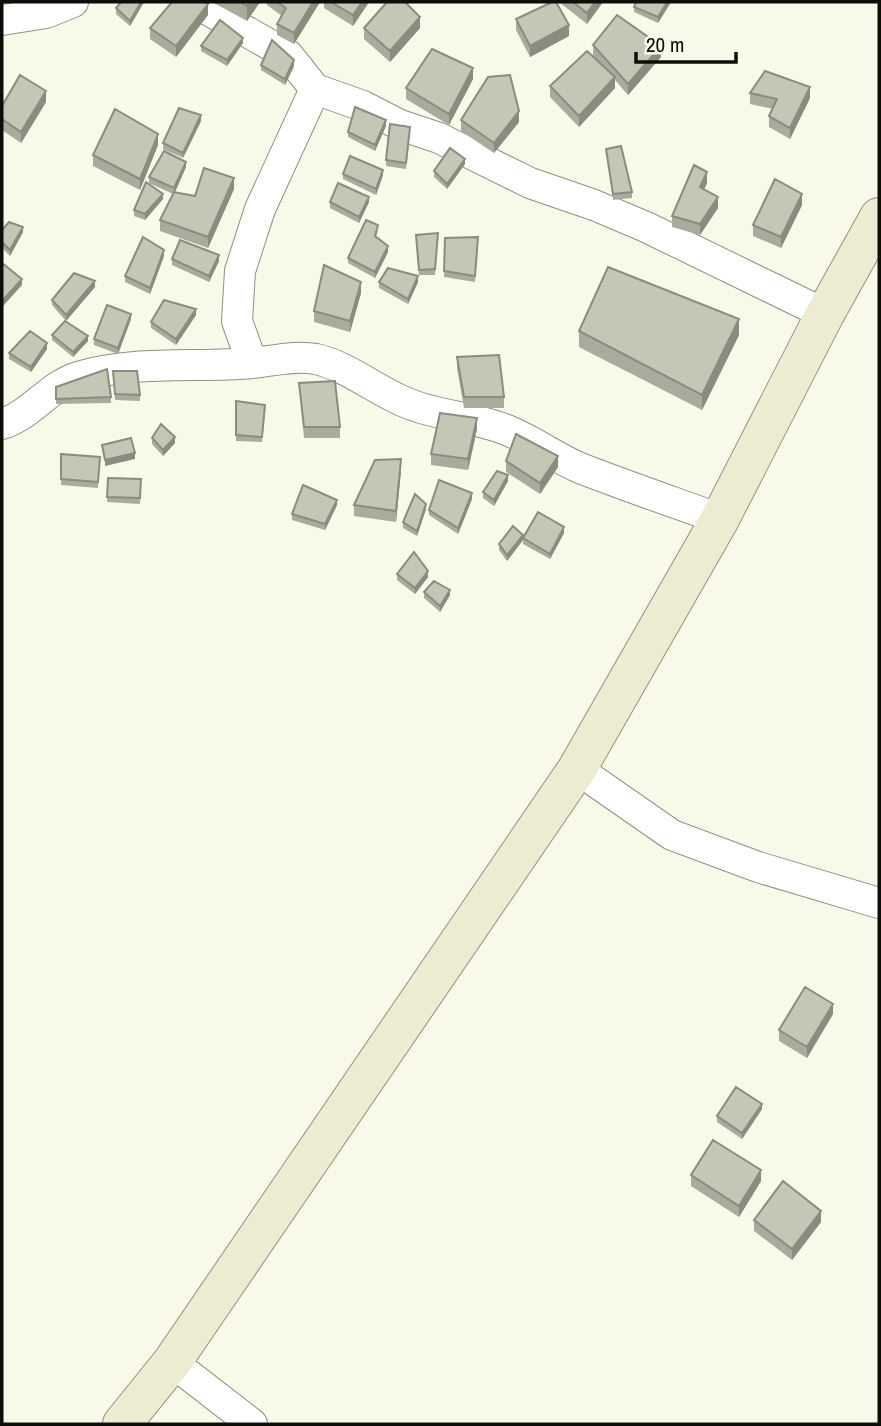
<svg xmlns="http://www.w3.org/2000/svg" width="881" height="1426" font-family="'Archivo Narrow',sans-serif">
  <style>
    .lines { fill: none; stroke-linecap: round; stroke-linejoin: round }
    .street-casing { stroke: #919183; stroke-width: 32 }
    .secondary-casing { stroke: #919183; stroke-width: 40 }
    .street { stroke: #fff; stroke-width: 30 }
    .secondary { stroke: #edecd3; stroke-width: 38 }
    .wall { fill: #aaaa9d }
    .shaded-wall { fill: #8b8b7f }
    .building { fill: #c6c6b6; stroke: #8b8b7f; stroke-width: 2 }
  </style>
  <rect width="100%" height="100%" fill="#f9f9e9"/>
  <g class="lines">
    <defs>
      <path id="street" d="M194,2L288,55L315,89L363,106L400,125L439,138L530,183L594,205L646,227L825,314
        M2,20L46,13L73,2
        M252,363L237,321L240,271L260,209L315,89
        M2,424C31,415 49,386 78,377C134,360 195,368 253,363C273,361 296,355 316,359C347,366 377,391 407,403C438,416 473,417 504,429C531,439 554,457 580,468C626,486 673,502 720,519
        M577,769L672,835L758,867L879,903
        M172,1362L252,1424"/>
      <path id="secondary" d="M122,1424L172,1362L577,769L720,519L825,314L879,217"/>
    </defs>
    <use href="#street" class="street-casing"/>
    <use href="#secondary" class="secondary-casing"/>
    <use href="#street" class="street"/>
    <use href="#secondary" class="secondary"/>
  </g>
  <path class="wall" d="M121,2H144L130,26L116,14V8Z
    M212,2H260L247,21Z
    M267,2H320L294,44L277,35V24L282,16L267,5Z
    M324,2H369L353,26L324,8Z
    M559,2H603L587,24Z
    M671,2L658,23L634,12V7Z
    M208,15L176,57L150,39V28Z
    M516,19L569,36L530,57L516,30Z
    M364,28H420L390,62L364,39Z
    M243,43L227,66L201,51V46Z
    M593,45L661,57L628,95L615,80V88L579,127L550,97V86L593,56Z
    M261,65L294,66L285,85L261,70Z
    M473,79L449,125L406,99V88Z
    M750,93L810,98L790,139L769,127V116L773,109L750,104Z
    M46,102L21,143L2,130V106Z
    M461,120L519,122L494,153L461,131Z
    M201,121L183,158L163,149V143Z
    M386,126L375,151L348,137V132Z
    M410,133L406,169L386,166V160Z
    M158,145L140,190L93,166V155Z
    M606,149L632,192V198L613,200Z
    M465,164L447,189L434,177V171Z
    M186,167L175,192L195,196L234,189L208,248L160,231V220L173,194L149,183V177Z
    M343,174L383,175L376,195L343,179Z
    M707,183L704,189L718,208L700,235L672,227V216Z
    M163,199L145,220L134,216V210Z
    M330,202H369L359,223L330,208Z
    M802,205L781,248L753,236V225Z
    M2,230L23,232L10,256L2,248Z
    M378,230L376,237L388,252L375,278L348,263V258Z
    M445,238L478,243L475,282L444,277Z
    M438,239L435,275H419L416,241Z
    M164,256L150,294L125,282V276Z
    M172,259L219,261L209,282L172,265Z
    M379,282H418L408,304L379,288Z
    M95,287L66,321L52,305V300Z
    M361,293L350,332L314,322V311Z
    M196,315L176,345L151,328V322Z
    M131,319L118,354L94,345V339Z
    M579,331L739,335L702,410L579,347Z
    M52,335L88,341L73,357L52,340Z
    M47,349L31,372L9,359V353Z
    M457,357L504,397V408H464L457,368Z
    M113,371L140,395V401L115,400Z
    M299,383L340,427V438H304Z
    M56,387L111,397V403L56,404Z
    M236,401L265,411L262,442L236,441Z
    M477,429L468,470L431,465V454Z
    M152,438L175,443L163,456L152,444Z
    M100,457L98,488L61,485V479Z
    M506,461L558,467L540,494L506,472Z
    M401,470L396,522L354,516V505Z
    M108,478L141,479L140,504L107,502Z
    M508,481L494,506L483,498V492Z
    M472,499L458,534L429,515V510Z
    M337,505L325,530L292,520V514Z
    M426,509L417,536L403,528V522Z
    M564,533L550,559L523,544V540L507,561L499,550V544L523,538Z
    M397,574L428,577L415,594L397,580Z
    M424,592L450,595L440,612L424,598Z
    M833,1014L807,1058L779,1041V1030Z
    M762,1109L742,1139L717,1122V1116Z
    M691,1175L761,1181L739,1217L691,1186Z
    M754,1220L821,1222L792,1260L754,1231Z"/>
  <path class="shaded-wall" d="M141,2H144L130,26V21Z
    M249,2H260L247,21V6Z
    M313,2H320L294,44V33Z
    M362,2H369L353,26V15Z
    M595,2H603L587,24V13Z
    M667,2H671L658,23V17Z
    M208,4V15L176,57V46Z
    M420,17V28L390,62V51Z
    M569,25V36L530,57V46Z
    M243,38V43L227,66V60Z
    M661,46V57L628,95V84Z
    M294,60V66L285,85V79Z
    M473,68V79L449,125V114Z
    M615,77V88L579,127V116Z
    M810,87V98L790,139V128Z
    M46,91V102L21,143V132Z
    M519,111V122L494,153V143Z
    M201,115V121L183,158V153Z
    M386,120V126L375,151V145Z
    M158,134V145L140,190V179Z
    M465,159V164L447,189V184Z
    M186,162V167L174,194V188Z
    M383,170V175L376,195V189Z
    M707,172V183L700,198V187Z
    M234,178V189L208,248V237Z
    M163,194V199L145,220V214Z
    M802,194V205L781,248V237Z
    M369,197V202L359,223V217Z
    M718,197V208L700,235V224Z
    M23,227V232L10,256V250Z
    M388,246V252L375,278V272Z
    M164,250V256L150,294V288Z
    M219,255V261L209,282V276Z
    M418,276V282L408,304V299Z
    M22,279V285L3,306V300Z
    M95,281V287L66,321V315Z
    M361,282V293L350,332V321Z
    M196,309V315L176,345V339Z
    M131,314V319L118,354V348Z
    M739,319V335L702,410V395Z
    M88,336V341L73,357V352Z
    M47,343V349L31,372V367Z
    M477,418V429L468,470V459Z
    M175,437V443L163,456V450Z
    M135,453V459L105,466V460Z
    M558,456V467L540,494V483Z
    M401,459V470L396,522V511Z
    M508,475V481L494,506V500Z
    M472,493V499L458,534V528Z
    M337,500V505L325,530V524Z
    M426,504V509L417,536V531Z
    M564,527V533L550,559V554Z
    M523,535V540L507,561V555Z
    M428,571V577L415,594V588Z
    M450,590V595L440,612V606Z
    M833,1004V1014L807,1058V1047Z
    M762,1104V1109L742,1139V1133Z
    M761,1170V1181L739,1217V1206Z
    M821,1211V1222L792,1260V1249Z"/>
  <path class="building" d="M121,2H141L130,21L116,8Z
    M172,2H203L208,4L176,46L150,28Z
    M240,2H249L247,6Z
    M277,2H313L294,33L277,24L286,8Z
    M331,2H362L353,15Z
    M387,2H405L420,17L390,51L364,28Z
    M552,2H556L569,25L530,46L516,19Z
    M573,2H595L587,13Z
    M636,2H667L658,17L634,7Z
    M617,15L661,46L628,84L593,45Z
    M220,20L243,38L227,60L201,46Z
    M272,40L294,60L285,79L261,65Z
    M432,49L473,68L449,114L406,88Z
    M587,51L615,77L579,116L550,86Z
    M765,71L810,87L790,128L769,116L777,99L750,93Z
    M20,75L46,91L21,132L2,119V106Z
    M510,75L519,111L494,143L461,120L488,77Z
    M355,107L386,120L375,145L348,132Z
    M179,108L201,115L183,153L163,143Z
    M115,109L158,134L140,179L93,155Z
    M390,124L410,127L406,163L386,160Z
    M621,146L632,192L613,194L606,149Z
    M450,148L465,159L447,184L434,171Z
    M164,151L186,162L174,188L149,177Z
    M350,156L383,170L376,189L343,174Z
    M694,165L707,172L700,187L718,197L700,224L672,216Z
    M204,168L234,178L208,237L160,220L174,192L195,196Z
    M775,179L802,194L781,237L753,225Z
    M146,182L163,194L145,214L134,210Z
    M338,183L369,197L359,217L330,202Z
    M366,220L378,225L375,236L388,246L375,272L348,258Z
    M9,222L23,227L10,250L2,242V230Z
    M438,233L435,269L419,270L416,235Z
    M143,237L164,250L150,288L125,276Z
    M478,237L475,276L444,271L445,238Z
    M180,240L219,255L209,276L172,259Z
    M2,263L22,279L3,300L2,299Z
    M324,265L361,282L350,321L314,311Z
    M608,267L739,319L702,395L579,331Z
    M388,268L418,276L408,299L379,282Z
    M74,273L95,281L66,315L52,300Z
    M164,300L196,309L176,339L151,322Z
    M107,305L131,314L118,348L94,339Z
    M65,321L88,336L73,352L52,335Z
    M30,331L47,343L31,367L9,353Z
    M499,355L504,397H464L457,357Z
    M107,369L111,397L56,399V387Z
    M113,371H137L140,395L115,394Z
    M335,381L340,427H304L299,383Z
    M236,401L265,405L262,437L236,435Z
    M440,413L477,418L468,459L431,454Z
    M161,424L175,437L163,450L152,438Z
    M516,434L558,456L540,483L506,461Z
    M131,438L135,453L105,460L102,445Z
    M61,454L100,457L98,482L61,479Z
    M401,459L396,511L354,505L375,460Z
    M497,471L508,475L494,500L483,492Z
    M108,478L141,479L140,498L107,497Z
    M439,480L472,493L458,528L429,510Z
    M303,485L337,500L325,524L292,514Z
    M415,494L426,504L417,531L403,522Z
    M538,512L564,527L550,554L523,538Z
    M513,526L523,535L507,555L499,544Z
    M414,552L428,571L415,588L397,574Z
    M434,581L450,590L440,606L424,592Z
    M805,987L833,1004L807,1047L779,1030Z
    M736,1087L762,1104L742,1133L717,1116Z
    M713,1140L761,1170L739,1206L691,1175Z
    M783,1181L821,1211L792,1249L754,1220Z"/>
  <rect width="881" height="1426" fill="none" stroke="#0e0e08" stroke-width="7"/>
  <path d="M636 52v10h100v-10" fill="none" stroke="#0e0e08" stroke-width="3.5"/>
  <text x="646" y="52" font-size="21" fill="#0e0e08" stroke="#f9f9e9" stroke-width="5" paint-order="stroke">20 m</text>
</svg>
